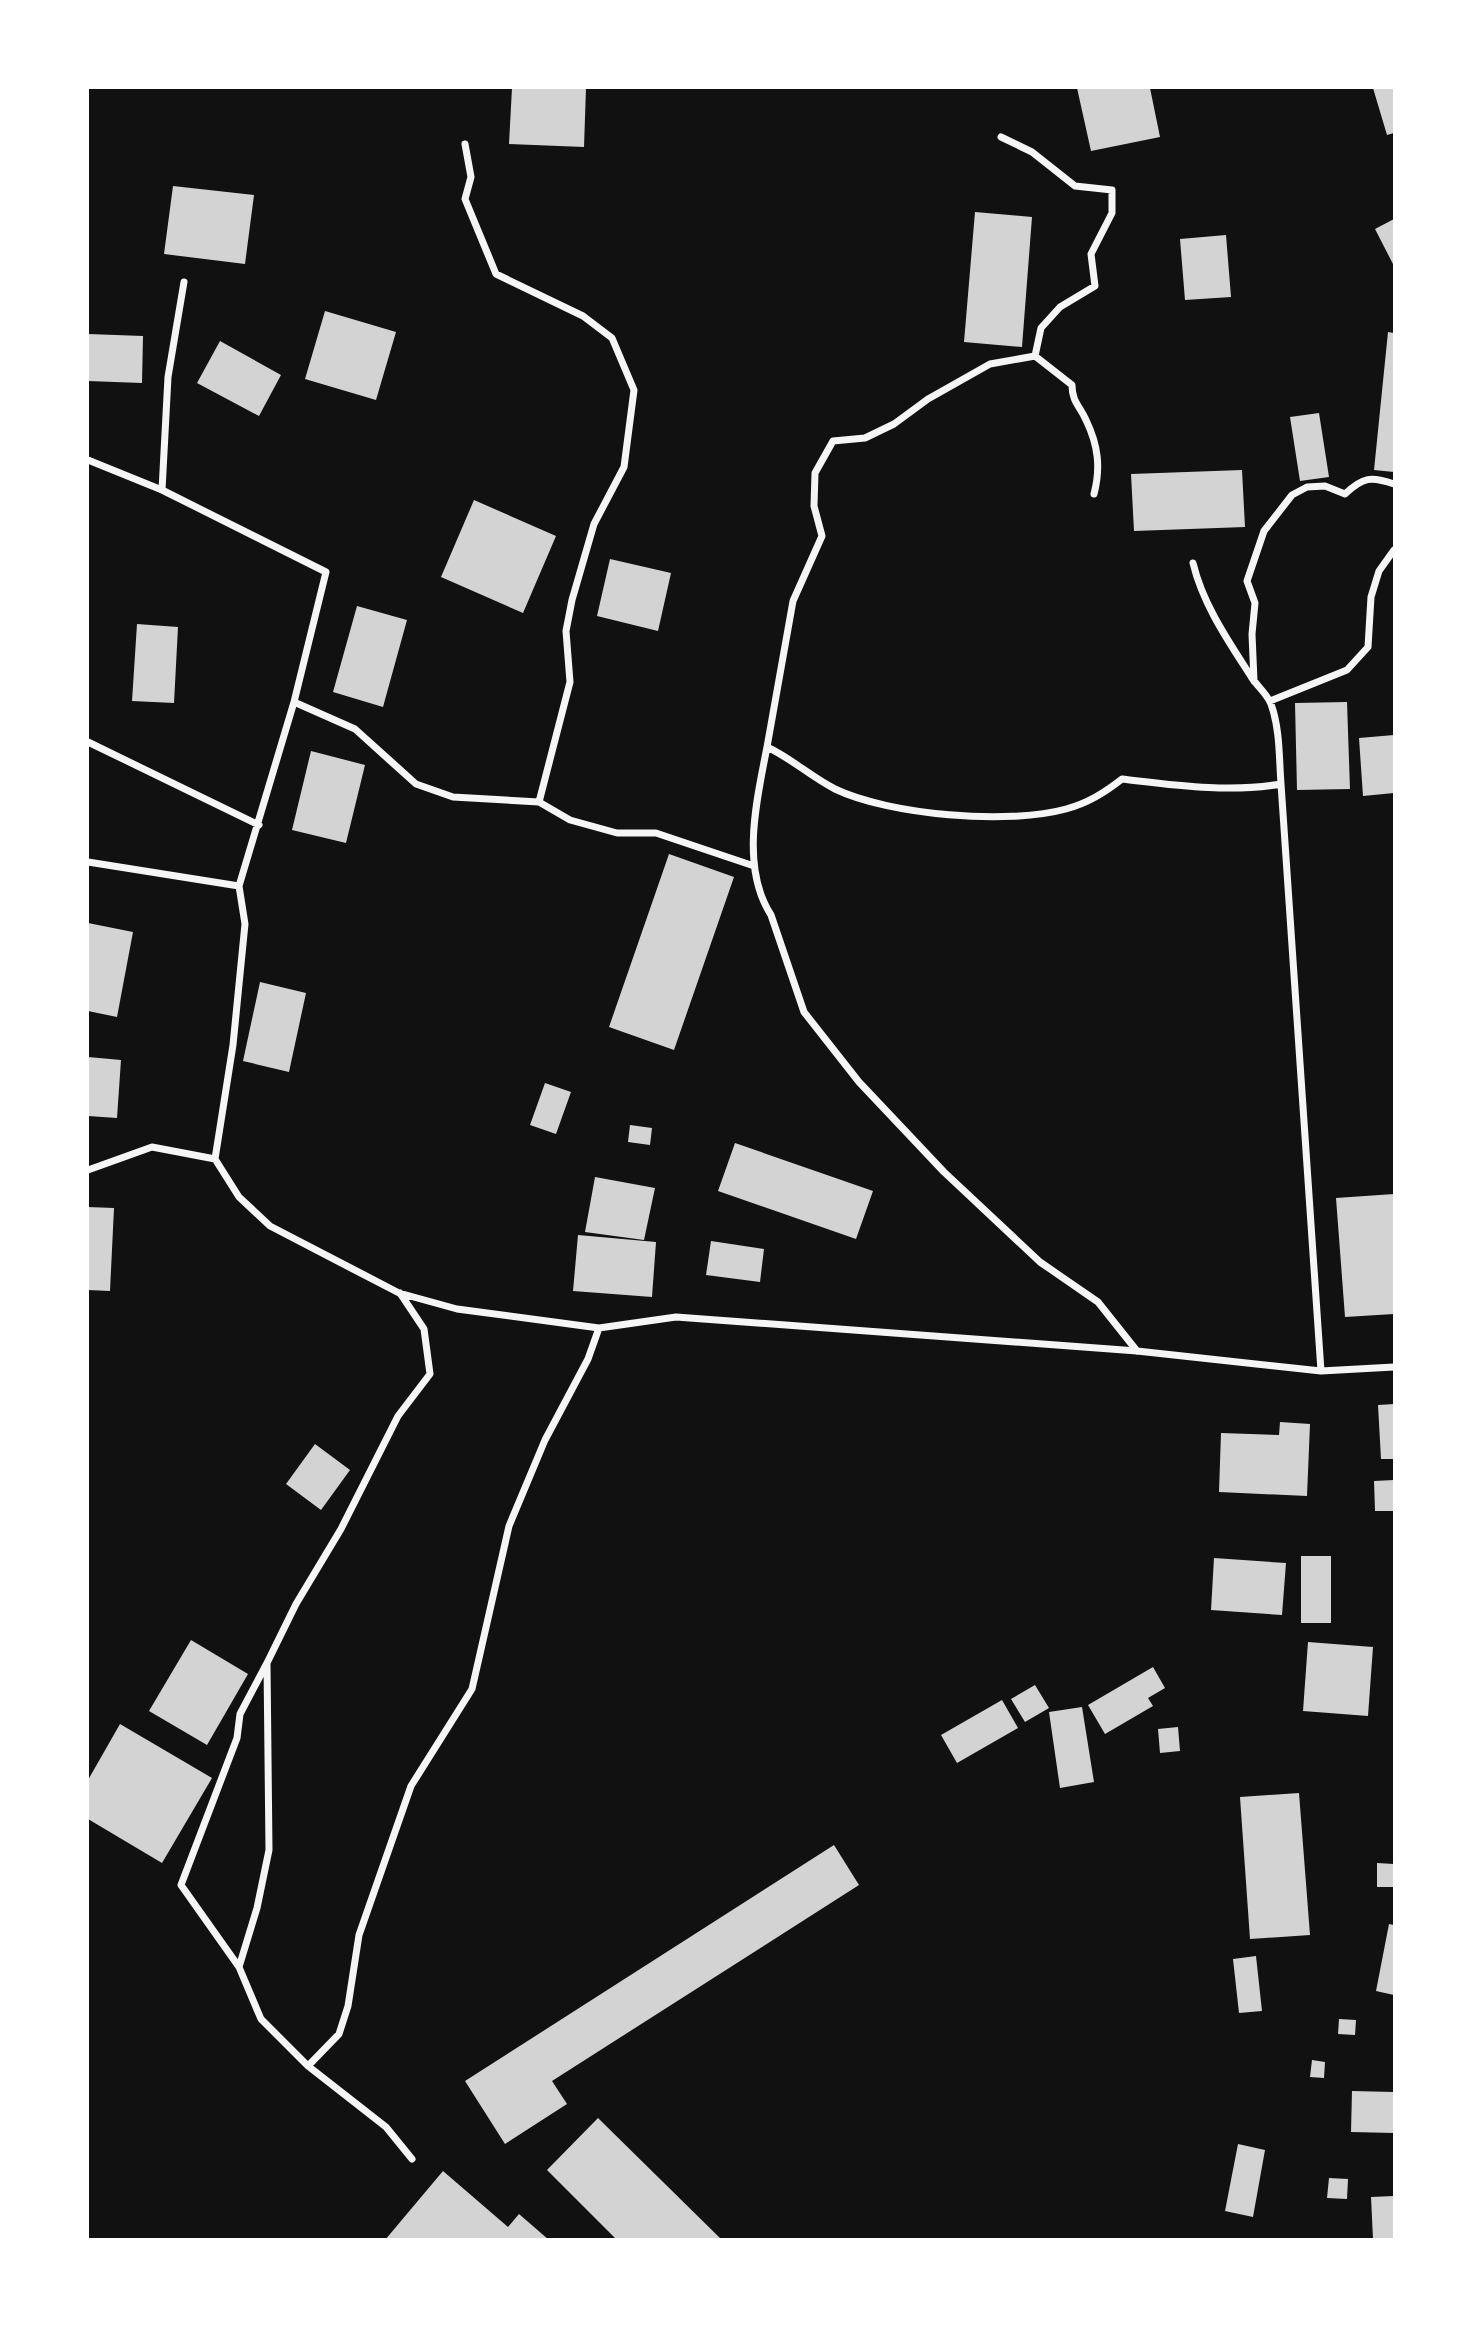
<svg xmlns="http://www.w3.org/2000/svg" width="1482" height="2327" font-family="Poppins,sans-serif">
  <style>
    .building { fill: #d3d3d3 }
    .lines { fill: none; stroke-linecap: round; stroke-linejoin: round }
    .minor { stroke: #f5f5f5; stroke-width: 7 }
  </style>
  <rect width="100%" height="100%" fill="#111"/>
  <path class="building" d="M512,88H586L584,147L509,144Z
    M1077,88H1150L1160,137L1091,151Z
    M1373,88H1394V133L1387,135Z
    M173,186L254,195L245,264L164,254Z
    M975,212L1032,217L1022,347L964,342Z
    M1394,219V266L1375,229Z
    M1226,235L1231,297L1185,300L1180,239Z
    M325,311L396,332L376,400L305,379Z
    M1388,332L1394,333V472L1374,470Z
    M88,334L143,336L142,383L88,381Z
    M220,341L281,375L259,416L197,383Z
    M1319,413L1329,477L1300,481L1290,417Z
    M1242,470L1245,527L1134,531L1131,474Z
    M474,500L556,536L523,613L441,577Z
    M610,559L671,573L658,631L597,616Z
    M357,606L407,620L383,707L333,692Z
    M137,624L178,627L174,703L132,701Z
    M1347,702L1350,789L1297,790L1295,703Z
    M1394,735V793L1363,796L1359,738Z
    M311,751L365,765L346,843L292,830Z
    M669,854L734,877L674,1050L609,1027Z
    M88,923L133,932L117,1017L88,1011Z
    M260,982L306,993L289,1072L243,1061Z
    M88,1057L121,1060L117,1118L88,1116Z
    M545,1083L571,1092L556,1134L530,1125Z
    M630,1125L652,1128L650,1145L628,1142Z
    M735,1143L873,1191L856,1239L718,1191Z
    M595,1177L655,1188L644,1240L585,1232Z
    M1394,1194V1314L1345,1317L1336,1198Z
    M88,1207L114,1208L110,1291L88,1290Z
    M578,1235L656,1242L652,1297L573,1291Z
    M711,1241L764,1249L760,1282L706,1275Z
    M1394,1404V1459H1381L1378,1405Z
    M1280,1422L1310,1424L1307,1496L1219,1492L1221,1433L1279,1435Z
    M315,1444L350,1470L321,1510L286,1484Z
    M1394,1480V1511H1375L1374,1481Z
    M1301,1556H1331V1623H1301Z
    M1214,1558L1286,1563L1282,1615L1211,1610Z
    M191,1640L248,1674L207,1745L149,1711Z
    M1308,1642L1373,1647L1368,1716L1303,1711Z
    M1153,1667L1165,1688L1148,1698L1153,1706L1105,1734L1088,1705Z
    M1035,1685L1049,1708L1025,1722L1011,1699Z
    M1002,1700L1018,1728L957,1763L941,1735Z
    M1082,1707L1094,1782L1060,1788L1049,1712Z
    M120,1724L212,1778L162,1863L88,1819V1780Z
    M1178,1727L1180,1751L1160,1753L1158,1729Z
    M1299,1793L1310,1935L1250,1939L1240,1797Z
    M834,1845L859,1885L552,2081L567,2104L505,2144L465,2081Z
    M1377,1863L1394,1864V1887H1377Z
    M1389,1924L1394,1925V1995L1376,1991Z
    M1256,1956L1262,2011L1239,2013L1233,1959Z
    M1339,2019L1356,2020L1355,2035L1338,2034Z
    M1312,2060L1325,2062L1324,2078L1310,2077Z
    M1352,2091L1394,2092V2133L1351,2132Z
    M598,2118L722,2240H617L547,2170Z
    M1238,2144L1265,2150L1253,2217L1225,2211Z
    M443,2171L508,2227L519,2214L549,2240H385Z
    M1329,2178L1348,2179L1347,2199L1327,2198Z
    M1394,2196V2239H1373L1371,2197Z"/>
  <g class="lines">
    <path class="minor" d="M465,144L471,177L465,199L496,274L583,316L612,338L634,390L624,467L594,524L572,600L566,631L570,682L539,802L570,820L617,833H656L754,866
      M1035,356L1072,385C1072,402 1080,406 1086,420C1098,445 1101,467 1094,494
      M88,460L162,490L326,572L294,702L239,886L245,924L233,1045L215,1159L239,1197L270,1226L399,1293L457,1309L599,1328L676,1317L1137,1351L1321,1371L1394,1367
      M162,490L168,377L184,282
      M1193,563C1203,605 1229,642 1252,678C1258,687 1267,694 1271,704C1280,729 1279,757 1281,784
      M1254,681L1252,634L1255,603L1247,581L1264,531L1292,495L1307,487L1325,486L1345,494C1363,477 1371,476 1394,484
      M1270,701L1347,670L1368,647L1371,597L1379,571L1394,550
      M294,702L355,729L416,784L453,797L539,802
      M88,742L259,825
      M767,747L793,601L822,536L814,506L815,473L833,441L865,438L894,424L928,399L990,364L1035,356L1041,328L1060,307L1095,286L1091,254L1112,213V190L1075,186L1032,152L1001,137
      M88,862L239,886
      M88,1170L152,1147L215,1159
      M400,1293L424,1329L430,1374L398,1416L341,1529L296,1604L267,1663L269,1850L257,1908L239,1967L261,2019L308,2066L386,2127L412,2159
      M1137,1351L1098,1302L1040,1262L944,1172L859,1082L804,1012L771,915C740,867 757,799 767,747C791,758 811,777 835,789C889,815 1008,825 1066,809C1088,803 1104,793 1122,779C1174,785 1229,793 1281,784L1321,1371
      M239,1967L181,1885L237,1738L240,1714L267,1663
      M308,2066L339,2034L348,2006L359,1935L411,1786L472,1689L509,1526L545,1440L588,1359L599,1328"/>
  </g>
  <rect width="1482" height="2327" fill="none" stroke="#ffffff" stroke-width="178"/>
</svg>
